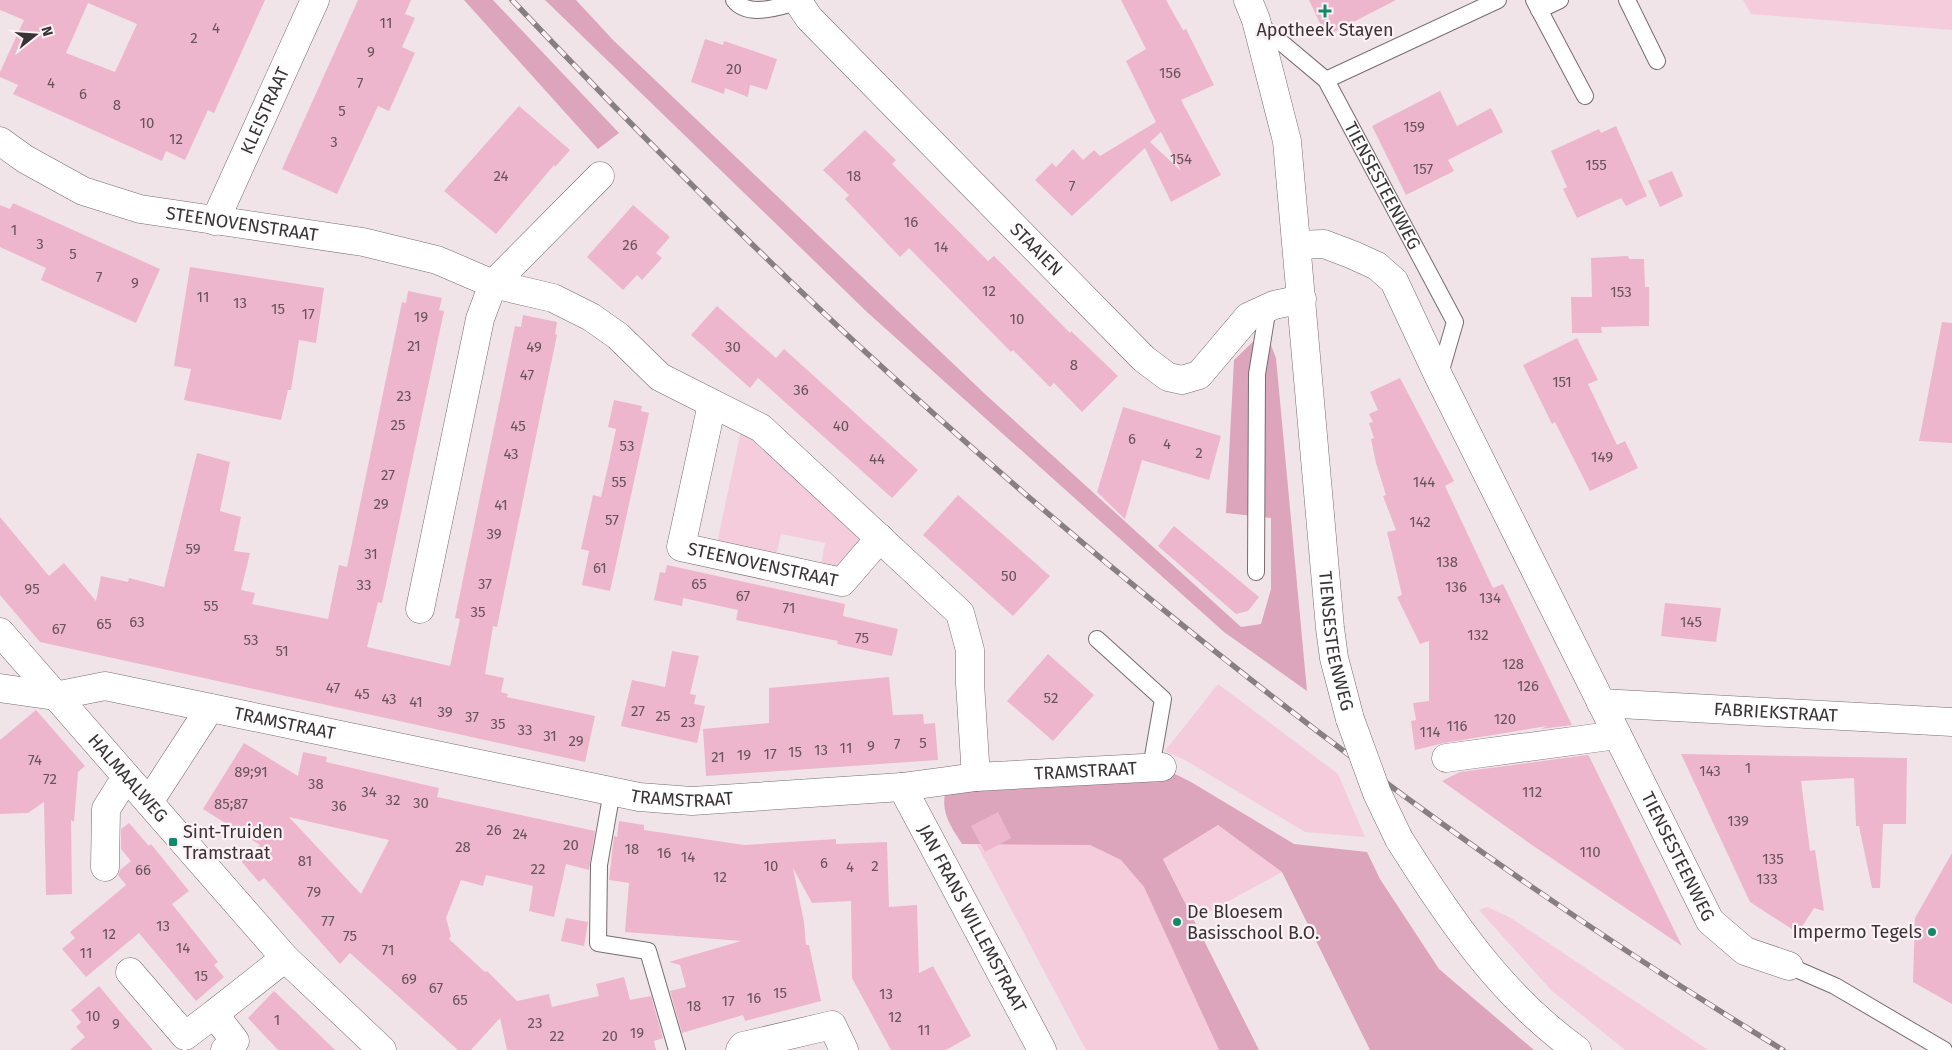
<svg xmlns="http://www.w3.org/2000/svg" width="1952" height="1050" font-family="'Fira Sans',sans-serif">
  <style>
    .green { fill: #f4ccdb }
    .forest { fill: #dda5bb }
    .building { fill: #eeb6cc; fill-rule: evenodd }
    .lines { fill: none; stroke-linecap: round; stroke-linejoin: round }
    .lane-casing { stroke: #776c70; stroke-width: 18 }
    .street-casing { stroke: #776c70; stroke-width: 29 }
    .secondary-casing { stroke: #776c70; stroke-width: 29 }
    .lane { stroke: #fff; stroke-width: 16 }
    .street { stroke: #fff; stroke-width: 28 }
    .secondary { stroke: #fff; stroke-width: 28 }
    .rail-casing { stroke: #877f82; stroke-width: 5.5 }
    .rail { stroke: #fdf1f6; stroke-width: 4; stroke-dasharray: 11; stroke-linecap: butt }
    .secondary-bridge-casing { stroke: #776c70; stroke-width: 29; stroke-linecap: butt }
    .secondary-bridge { stroke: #fff; stroke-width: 28 }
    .poi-dot { fill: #158869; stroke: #fdf1f6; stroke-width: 2 }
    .labels { text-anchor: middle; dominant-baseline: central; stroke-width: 4.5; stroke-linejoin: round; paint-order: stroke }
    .number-label { font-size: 15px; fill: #66545b }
    .poi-label { font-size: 18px; fill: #383335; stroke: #fdf1f6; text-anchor: start }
    .street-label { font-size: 18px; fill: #383335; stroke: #fdf1f6 }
  </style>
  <rect width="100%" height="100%" fill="#f0e4e8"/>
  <path class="green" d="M1743,0H1952V30L1751,14Z
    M741,431L758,435L856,525L861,548L843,569L821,565L825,543L781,534L776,555L717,543Z
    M1218,684L1338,774L1365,837L1305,832L1185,760L1165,751Z
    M1218,825L1282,872L1194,920L1163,858Z
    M1041,843L1090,845L1121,860L1144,887L1219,1050H1086L977,845Z
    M1487,907L1511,918L1708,1050H1625L1551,990L1479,910Z"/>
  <path class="forest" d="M464,0H493L619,133L598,149Z
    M545,0H576L613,40L985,394L1241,627L1261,624L1271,589V518L1226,513L1234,360L1261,334L1269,340L1276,358L1307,691L1224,632L868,313Z
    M1161,774H1175L1191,782L1294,844L1367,852L1380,879L1439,969L1534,1050H1370L1282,872L1218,825L1163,859L1259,1050H1219L1144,887L1121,860L1090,845L962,844C952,828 941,814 945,794L959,786Z"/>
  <path class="building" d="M0,0H265L214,113L208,110L185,160L166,151L162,161L13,94L18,85L0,77V72L24,20L0,10ZM88,3L137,24L115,72L66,53Z
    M358,0H411L405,14L415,18L402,47L415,53L389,111L378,106L337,194L282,169Z
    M1121,0H1166L1183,30L1186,29L1214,85L1181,100L1221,175L1171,202L1145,148L1072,216L1035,180L1052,163L1056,167L1073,149L1083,160L1094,150L1100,156L1156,122L1126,61L1146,49ZM1161,132L1181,171L1150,142Z
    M1309,0H1396L1326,36Z
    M705,39L723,45L724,41L777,59L767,90L750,85L748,97L725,88L724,94L691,82Z
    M1440,91L1457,126L1491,108L1503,132L1448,160L1454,171L1406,195L1372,126Z
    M519,106L570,150L555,167L554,165L496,234L444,191Z
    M1616,126L1647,196L1626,206L1621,198L1577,218L1563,189L1567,187L1551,151L1599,129L1601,133Z
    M865,130L896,160L892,164L988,261L994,256L1070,333L1071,331L1118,376L1082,412L1054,383L1050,387L1013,350L1011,352L909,248L900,257L845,199L849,195L823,170Z
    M1672,171L1683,196L1660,207L1648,181Z
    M13,203L160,269L136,323L41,280L46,268L0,247V205L10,209Z
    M633,205L670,237L656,253L662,258L642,280L637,275L623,290L587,257Z
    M1628,256L1629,259H1644L1645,287H1649V326L1601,327L1602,333H1572L1571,297H1592L1591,258Z
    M190,267L324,288L316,343L299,340L291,390H288L281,420L184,400L191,369L174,366Z
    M408,291L442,298L439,310L444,311L382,603L378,602L367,647L450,666L460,619L455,618L515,326L521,327L523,315L557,322L555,334L557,335L535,441L497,627L493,626L485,674L504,678L501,692L508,694L507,697L595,716L585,762L40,642L0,595V517L49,576L64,563L96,601L101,576L128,582L129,578L164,587L197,453L230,462L220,511L241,517L234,551L250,553L241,590L255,593L252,604L328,619L339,565L347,567L402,302L406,303Z
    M717,306L776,358L784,349L918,470L892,498L758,378L750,388L691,335Z
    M1942,322L1952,323V443L1919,441Z
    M1577,338L1598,380L1588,384L1617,445L1625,441L1638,468L1590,491L1555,422L1552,424L1523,365Z
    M1400,378L1454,481L1445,486L1493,588L1503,584L1572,725L1541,729L1547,726L1444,743L1415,750L1411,721L1416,720L1413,703L1429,701V641L1420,644L1397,597L1402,595L1387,532L1396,530L1383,496L1386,495L1376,463L1371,439L1374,438L1369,423L1373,422L1369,414L1378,410L1370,392Z
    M614,400L642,406L641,411L649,413L610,591L582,585L589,551L581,549L593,495L601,497L609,462L616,429L608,427Z
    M1123,407L1221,436L1209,480L1142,460L1125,519L1097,492Z
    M958,495L1050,576L1013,616L923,535Z
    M1174,526L1259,597L1248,611L1236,614L1158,546Z
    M667,565L845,604L843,616L898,629L892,656L837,644L838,641L736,620L738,610L683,598L682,606L654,600L660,572L665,573Z
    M1665,603L1721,608L1716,642L1661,636Z
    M672,651L699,656L690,694L696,695L694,704L705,706L697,743L621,726L632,680L665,687Z
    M1048,654L1094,695L1053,741L1007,701Z
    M889,677L893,715L923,714L924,724L935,723L938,760L706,776L703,729L769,723V688Z
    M36,710L85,766L78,772L74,822L71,820L72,894L46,895L44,802L28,813L0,814V740Z
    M244,743L298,776L303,752L327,757L326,762L439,788L437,797L595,831L589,870L566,864L554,917L529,911L533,886L486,875L483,886L461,880L446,918L451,936L449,939L485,972L487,971L517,1001L549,994L552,1007L599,996L596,984L624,977L630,1000L651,996L663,1038L654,1041L656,1050H507L500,1018L471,1050H458L350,953L340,964L264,878L259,882L241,861L260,845L203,809ZM289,817L389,840L361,894Z
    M1681,754L1907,758L1906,824H1883L1880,888H1872L1859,826H1856L1854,778L1801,781L1810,851L1815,850L1824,911L1814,908L1798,933L1750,902Z
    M1587,755L1589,756L1682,946L1529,843L1442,781L1460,772Z
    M998,812L1011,838L985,852L971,826Z
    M619,821L644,825V830L744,845L836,839V844L887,842L889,907L917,905L919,973L933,966L971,1036L946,1050H891L852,978L851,901L812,903L793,868L804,922L806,945H809L821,1001L745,1021L743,1015L682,1033L670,991L686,987L680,965L669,962L741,941L625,932L629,883L609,880L614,836L617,837Z
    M129,823L149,846L151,844L189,891L172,904L218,962L214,965L224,977L196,1001L139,933L86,977L62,949L75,938L70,932L126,885L118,875L120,870L131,861L121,849V829Z
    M1952,853V1004L1913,982L1915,918Z
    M566,918L588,922L584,946L561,941Z
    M99,986L118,1009L153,1050H70L85,1037L76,1027L81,1022L71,1010Z
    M274,991L299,1015L335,1050H278L248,1018Z"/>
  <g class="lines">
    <defs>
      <g id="lane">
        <path d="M734,0C748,18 779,7 797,2"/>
        <path d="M1534,0L1585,96"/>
        <path d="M1627,0L1657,61"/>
        <path d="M1539,10L1560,0"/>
        <path id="s1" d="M1257,22L1326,80L1455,322L1439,377"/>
        <path d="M1326,80L1498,0"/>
        <path d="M1256,572L1257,374L1268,307"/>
        <path d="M1097,639L1163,699L1151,768"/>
        <path d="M612,791L599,865L598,943L648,951L677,1050"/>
        <path d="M1789,966L1835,986L1944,1050"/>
      </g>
      <g id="street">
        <path id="s2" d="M797,0L809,18L1144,359L1168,377L1182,380L1199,375L1248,317L1274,305L1302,299"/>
        <path id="s3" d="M0,141L25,159L83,191L140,209L363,242L437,260L493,284L553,298L591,317L618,336L660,377L761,428L960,613L970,650V683L976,777"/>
        <path id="s4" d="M215,221L315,0"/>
        <path id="s5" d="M1297,245L1324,244L1353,255L1377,266L1394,281L1439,377L1710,921L1745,951L1789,966"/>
        <path id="s6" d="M712,404L681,547L842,582L880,538"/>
        <path d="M420,609L480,319L493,284L600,176"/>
        <path id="s7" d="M0,688L55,696L105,686L639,797L692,801L902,787L976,777L1162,767"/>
        <path id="s8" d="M1601,703L1952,722"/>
        <path d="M1446,758L1617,735"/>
        <path id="s9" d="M902,787L1042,1050"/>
        <path d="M149,802L210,708"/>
        <path d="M105,867L106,809L126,777"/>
        <path d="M130,972L185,1036L214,1014"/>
        <path d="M225,1050L235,1041L214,1014L285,958"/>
        <path d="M740,1050L743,1046L832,1025L844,1050"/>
      </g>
      <g id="secondary">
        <path id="s10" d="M1248,0L1256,20L1287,141L1330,628L1334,658L1350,719"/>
        <path id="s11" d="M0,632L285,958L382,1050"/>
        <path d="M1399,839C1448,917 1501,996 1577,1050"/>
      </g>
    </defs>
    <use href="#lane" class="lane-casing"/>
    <use href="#street" class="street-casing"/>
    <use href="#secondary" class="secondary-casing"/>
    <use href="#lane" class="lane"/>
    <use href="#street" class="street"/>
    <use href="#secondary" class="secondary"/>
    <defs>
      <path id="rail" d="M512,0C624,118 739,235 859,346C1144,608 1451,848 1783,1050"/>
    </defs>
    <use href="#rail" class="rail-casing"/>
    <use href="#rail" class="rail"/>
    <defs>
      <path id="secondary-bridge" d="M1350,719L1377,793L1399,839"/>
    </defs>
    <use href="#secondary-bridge" class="secondary-bridge-casing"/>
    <use href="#secondary-bridge" class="secondary-bridge"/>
  </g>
  <g class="poi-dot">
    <path d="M1322.5 3.5h5v5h5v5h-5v5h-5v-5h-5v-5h5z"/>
    <rect x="168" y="837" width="10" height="10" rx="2.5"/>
    <circle cx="1177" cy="922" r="5"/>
    <circle cx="1932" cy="932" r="5"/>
  </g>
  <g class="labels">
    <g class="number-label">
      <text x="386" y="23">11</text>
      <text x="216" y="28">4</text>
      <text x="194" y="38">2</text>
      <text x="371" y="52">9</text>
      <text x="734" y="69">20</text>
      <text x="1170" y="73">156</text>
      <text x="51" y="83">4</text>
      <text x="360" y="83">7</text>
      <text x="83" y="94">6</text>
      <text x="117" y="105">8</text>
      <text x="342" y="111">5</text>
      <text x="147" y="123">10</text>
      <text x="1414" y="127">159</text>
      <text x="176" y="139">12</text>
      <text x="334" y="142">3</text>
      <text x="1181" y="159">154</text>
      <text x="1596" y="165">155</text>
      <text x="1423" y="169">157</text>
      <text x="501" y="176">24</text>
      <text x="854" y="176">18</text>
      <text x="1072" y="186">7</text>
      <text x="911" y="222">16</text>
      <text x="14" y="230">1</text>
      <text x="40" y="244">3</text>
      <text x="630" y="245">26</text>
      <text x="941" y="247">14</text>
      <text x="73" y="254">5</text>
      <text x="99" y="277">7</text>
      <text x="135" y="283">9</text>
      <text x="989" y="291">12</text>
      <text x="1621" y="292">153</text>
      <text x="203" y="297">11</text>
      <text x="240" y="303">13</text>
      <text x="278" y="309">15</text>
      <text x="308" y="314">17</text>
      <text x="421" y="317">19</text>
      <text x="1017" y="319">10</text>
      <text x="414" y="346">21</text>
      <text x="534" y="347">49</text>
      <text x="733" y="347">30</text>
      <text x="1074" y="365">8</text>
      <text x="527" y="375">47</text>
      <text x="1562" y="382">151</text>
      <text x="801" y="390">36</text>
      <text x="404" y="396">23</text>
      <text x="398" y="425">25</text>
      <text x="518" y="426">45</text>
      <text x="841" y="426">40</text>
      <text x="1132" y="439">6</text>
      <text x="1167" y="444">4</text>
      <text x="627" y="446">53</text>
      <text x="1199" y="453">2</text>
      <text x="511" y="454">43</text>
      <text x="1602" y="457">149</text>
      <text x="877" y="459">44</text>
      <text x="388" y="475">27</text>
      <text x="619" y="482">55</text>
      <text x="1424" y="482">144</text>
      <text x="381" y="504">29</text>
      <text x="501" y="505">41</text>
      <text x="612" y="520">57</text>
      <text x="1420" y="522">142</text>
      <text x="494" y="534">39</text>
      <text x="193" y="549">59</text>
      <text x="371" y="554">31</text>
      <text x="1447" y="562">138</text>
      <text x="600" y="568">61</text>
      <text x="1009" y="576">50</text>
      <text x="485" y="584">37</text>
      <text x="699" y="584">65</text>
      <text x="364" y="585">33</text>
      <text x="1456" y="587">136</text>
      <text x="32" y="589">95</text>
      <text x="743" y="596">67</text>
      <text x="1490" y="598">134</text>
      <text x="211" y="606">55</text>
      <text x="789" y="608">71</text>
      <text x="478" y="612">35</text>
      <text x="137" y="622">63</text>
      <text x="1691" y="622">145</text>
      <text x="104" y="624">65</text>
      <text x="59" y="629">67</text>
      <text x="1478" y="635">132</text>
      <text x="862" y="638">75</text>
      <text x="251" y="640">53</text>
      <text x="282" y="651">51</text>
      <text x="1513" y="664">128</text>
      <text x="1528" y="686">126</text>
      <text x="333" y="688">47</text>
      <text x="362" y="694">45</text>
      <text x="1051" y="698">52</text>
      <text x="389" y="699">43</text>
      <text x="416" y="702">41</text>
      <text x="638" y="711">27</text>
      <text x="445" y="712">39</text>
      <text x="663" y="716">25</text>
      <text x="472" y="717">37</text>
      <text x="1505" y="719">120</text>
      <text x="688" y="722">23</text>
      <text x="498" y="724">35</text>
      <text x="1457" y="726">116</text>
      <text x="525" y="730">33</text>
      <text x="1430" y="732">114</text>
      <text x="550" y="736">31</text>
      <text x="576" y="741">29</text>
      <text x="923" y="743">5</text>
      <text x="897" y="744">7</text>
      <text x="871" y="746">9</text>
      <text x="846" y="748">11</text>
      <text x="821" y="750">13</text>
      <text x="795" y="752">15</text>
      <text x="770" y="754">17</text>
      <text x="744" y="755">19</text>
      <text x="718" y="757">21</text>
      <text x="35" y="760">74</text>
      <text x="1748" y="768">1</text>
      <text x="1710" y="771">143</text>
      <text x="251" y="772">89;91</text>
      <text x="50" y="779">72</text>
      <text x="316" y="784">38</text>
      <text x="369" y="792">34</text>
      <text x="1532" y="792">112</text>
      <text x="393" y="800">32</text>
      <text x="421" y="803">30</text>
      <text x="231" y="804">85;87</text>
      <text x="339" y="806">36</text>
      <text x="1738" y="821">139</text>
      <text x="494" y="830">26</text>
      <text x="520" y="834">24</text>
      <text x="571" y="845">20</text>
      <text x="463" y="847">28</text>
      <text x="632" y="849">18</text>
      <text x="1590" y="852">110</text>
      <text x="664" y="853">16</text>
      <text x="688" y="857">14</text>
      <text x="1773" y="859">135</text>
      <text x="305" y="861">81</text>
      <text x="824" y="863">6</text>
      <text x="771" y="866">10</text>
      <text x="875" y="866">2</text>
      <text x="850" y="867">4</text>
      <text x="538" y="869">22</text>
      <text x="143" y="870">66</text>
      <text x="720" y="877">12</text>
      <text x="1767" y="879">133</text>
      <text x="314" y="892">79</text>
      <text x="328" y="921">77</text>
      <text x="163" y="926">13</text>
      <text x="109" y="934">12</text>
      <text x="350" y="936">75</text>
      <text x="183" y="948">14</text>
      <text x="388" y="950">71</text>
      <text x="86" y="953">11</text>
      <text x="201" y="976">15</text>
      <text x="409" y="979">69</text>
      <text x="436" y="988">67</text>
      <text x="780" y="993">15</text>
      <text x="886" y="994">13</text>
      <text x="754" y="998">16</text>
      <text x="460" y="1000">65</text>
      <text x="728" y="1001">17</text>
      <text x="694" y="1006">18</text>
      <text x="93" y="1016">10</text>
      <text x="895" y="1017">12</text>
      <text x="277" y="1020">1</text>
      <text x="535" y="1023">23</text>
      <text x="116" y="1024">9</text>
      <text x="924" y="1030">11</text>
      <text x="637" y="1033">19</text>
      <text x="557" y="1036">22</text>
      <text x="610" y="1036">20</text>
    </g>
    <g class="poi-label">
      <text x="1325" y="30" text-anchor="middle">Apotheek Stayen</text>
      <text x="183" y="832">Sint-Truiden<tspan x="183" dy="21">Tramstraat</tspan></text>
      <text x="1187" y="912">De Bloesem<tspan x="1187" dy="21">Basisschool B.O.</tspan></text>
      <text x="1922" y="932" text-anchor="end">Impermo Tegels</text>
    </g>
    <g class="street-label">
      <text stroke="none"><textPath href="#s4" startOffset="121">KLEISTRAAT</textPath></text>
      <text stroke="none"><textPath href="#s1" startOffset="210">TIENSESTEENWEG</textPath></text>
      <text stroke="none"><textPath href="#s3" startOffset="260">STEENOVENSTRAAT</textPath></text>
      <text stroke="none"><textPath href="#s2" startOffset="346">STAAIEN</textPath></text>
      <text stroke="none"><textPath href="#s6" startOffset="230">STEENOVENSTRAAT</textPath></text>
      <text stroke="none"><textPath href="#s10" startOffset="649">TIENSESTEENWEG</textPath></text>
      <text stroke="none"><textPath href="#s8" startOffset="175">FABRIEKSTRAAT</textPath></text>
      <text stroke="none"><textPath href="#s7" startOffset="290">TRAMSTRAAT</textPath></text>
      <text stroke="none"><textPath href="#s7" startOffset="1100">TRAMSTRAAT</textPath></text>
      <text stroke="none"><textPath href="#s11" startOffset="194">HALMAALWEG</textPath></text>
      <text stroke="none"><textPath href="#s7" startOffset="695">TRAMSTRAAT</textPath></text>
      <text stroke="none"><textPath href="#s5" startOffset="749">TIENSESTEENWEG</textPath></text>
      <text stroke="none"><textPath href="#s9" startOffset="149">JAN FRANS WILLEMSTRAAT</textPath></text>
    </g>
  </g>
  <g transform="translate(35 35) rotate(73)" stroke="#fdf1f6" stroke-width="4" paint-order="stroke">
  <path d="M0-4L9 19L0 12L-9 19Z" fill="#383335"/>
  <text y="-8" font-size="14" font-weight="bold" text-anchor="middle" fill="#383335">N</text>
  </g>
</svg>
